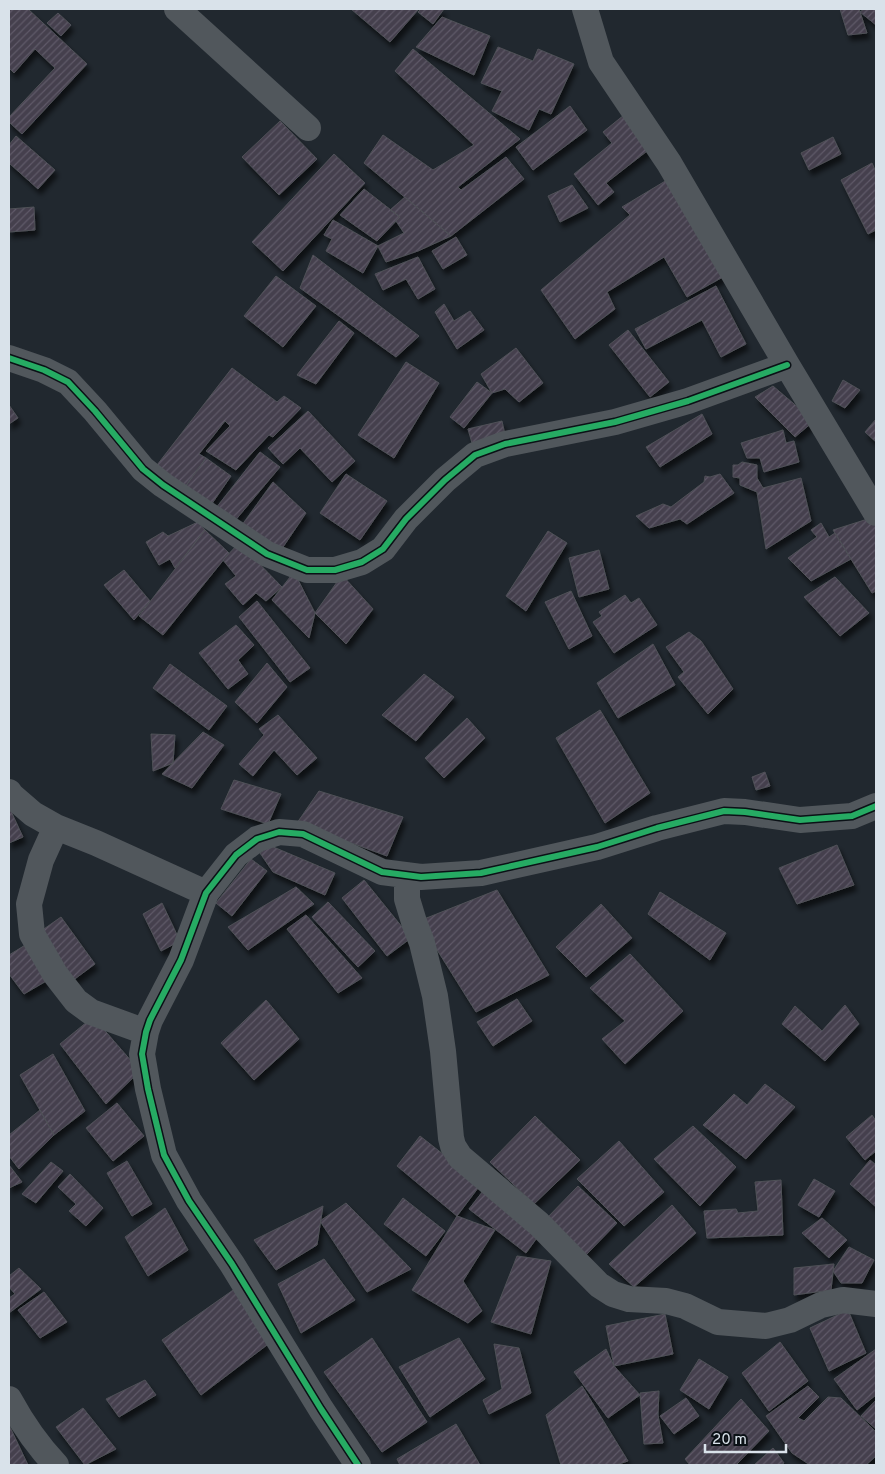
<svg xmlns="http://www.w3.org/2000/svg" width="885" height="1474" font-family="Overpass,sans-serif">
  <style>
    .building { fill: url(#building-hatch); stroke: #4f5157; filter: url(#shadow) }
    .lines { fill: none; stroke-linecap: round; stroke-linejoin: round }
    .minor { stroke: #51575c; stroke-width: 26 }
    .cycleway-casing { stroke: #0b1116; stroke-width: 9 }
    .cycleway { stroke: #26ab63; stroke-width: 6 }
  </style>
  <defs>
    <pattern id="building-hatch" width="6" height="6" patternUnits="userSpaceOnUse" patternTransform="scale(1.25)"><rect width="6" height="6" fill="#453f4e"/><path d="M-1 1l2-2M0 6l6-6M5 7l2-2" fill="none" stroke="#5f5a68"/></pattern>
    <filter id="shadow"><feDropShadow dx="3" dy="5.5" stdDeviation="2.5" flood-color="#0009"/></filter>
  </defs>
  <rect width="100%" height="100%" fill="#21282f"/>
  <path class="building" d="M9,9H28L87,64L22,134L9,122V117L55,68L35,49L14,73L9,68Z
    M351,9H416L418,10L390,42Z
    M421,9H444L433,24L418,12Z
    M840,9H859L867,33L848,35Z
    M864,9H876V25L860,12Z
    M58,13L71,25L61,36L47,23Z
    M442,17L490,36L474,75L416,47Z
    M498,47L533,61L538,49L574,64L551,114L539,109L529,130L492,111L502,91L481,83Z
    M413,49L520,139L458,187L461,190L506,157L524,179L451,236L364,163L383,135L433,170L474,145L395,71Z
    M570,106L587,130L533,170L516,147Z
    M624,115L651,148L606,183L614,192L598,205L574,174L612,143L603,132Z
    M280,121L317,159L279,195L242,157Z
    M16,136L55,170L38,189L9,163V145Z
    M833,137L841,154L809,170L801,153Z
    M334,154L365,183L283,271L252,242Z
    M872,163L876,172V230L868,234L841,180Z
    M672,177L723,277L687,297L664,257L607,292L615,309L575,339L541,290L630,215L622,207Z
    M572,185L588,208L560,222L548,196Z
    M364,189L400,217L377,241L340,215Z
    M405,197L451,236L418,251L386,262L378,246L404,233L396,221L400,217L390,210Z
    M34,207L35,230L9,232V209Z
    M333,220L378,246L363,273L326,251L332,239L324,235Z
    M456,237L467,255L443,269L432,251Z
    M313,255L419,336L396,357L300,288Z
    M418,257L435,289L418,299L406,279L383,290L375,274Z
    M276,276L316,306L283,347L244,316Z
    M716,286L746,344L721,357L702,320L646,349L635,329Z
    M444,304L454,321L470,311L484,330L457,349L435,312Z
    M339,321L354,333L316,384L297,375Z
    M628,330L669,382L650,397L609,345Z
    M516,348L543,383L519,402L505,389L492,393L481,374Z
    M406,362L439,383L394,458L358,435Z
    M232,368L277,402L284,396L301,408L273,437L269,435L236,470L206,451L230,426L225,421L199,454L206,458L185,487L157,465Z
    M843,380L860,390L845,408L832,401Z
    M477,382L492,393L464,428L450,417Z
    M773,386L814,421L795,437L755,397Z
    M9,405L18,418L9,424Z
    M308,411L355,461L332,482L300,448L283,464L268,448Z
    M702,414L712,434L660,467L646,447Z
    M876,419V442L865,432Z
    M502,421L505,435L472,443L468,429Z
    M783,430L786,443L794,441L799,462L764,472L760,458H747L741,443Z
    M260,452L280,467L233,523L216,508Z
    M206,458L231,476L211,505L185,487Z
    M742,462L757,465V478L763,488L801,478L811,521L766,549L757,492L740,485V478L733,477V465H738Z
    M346,474L387,501L360,540L320,513Z
    M720,474L734,493L687,524L680,519L649,528L636,516L663,504L671,507L704,482L705,476L710,477Z
    M273,482L306,513L281,550L242,525Z
    M874,517L876,521V591L872,593L833,530Z
    M198,522L205,530L175,568L170,559L159,565L146,542L163,532L168,536Z
    M821,523L829,537L835,533L851,559L811,581L788,558L817,537L811,530Z
    M205,530L229,553L163,635L139,616Z
    M548,531L567,543L526,611L506,596Z
    M239,543L282,587L266,601L256,593L243,605L225,584L236,576L223,560Z
    M599,550L609,589L579,597L569,558Z
    M124,570L150,601L134,620L104,585Z
    M294,572L315,613L309,638L272,600Z
    M342,575L373,609L346,644L315,613Z
    M835,577L869,613L840,636L804,597Z
    M571,591L592,636L569,649L545,602Z
    M625,595L631,603L639,598L657,625L614,653L593,622L602,616L599,612Z
    M257,601L310,668L290,682L239,617Z
    M236,625L254,645L238,660L248,674L228,689L199,653Z
    M689,632L701,641L733,689L708,714L678,677L684,672L666,647Z
    M653,644L675,685L618,718L597,683Z
    M267,663L287,687L257,723L235,702Z
    M170,664L227,706L209,730L153,688Z
    M424,674L454,697L416,741L382,715Z
    M600,710L650,793L605,823L556,738Z
    M278,715L317,758L297,775L274,750L253,776L239,764L264,735L259,729Z
    M467,718L485,738L444,778L425,758Z
    M203,732L224,745L192,788L162,774Z
    M151,734L175,735L173,763L153,771Z
    M765,772L770,786L756,790L752,777Z
    M234,780L281,794L268,824L221,809Z
    M319,791L403,817L387,856L297,823Z
    M9,807L23,837L9,843Z
    M837,845L854,885L797,904L779,868Z
    M271,846L335,873L325,895L273,872L260,853Z
    M251,859L267,871L232,916L216,903Z
    M364,880L411,938L387,956L342,898Z
    M296,887L314,904L248,950L228,927Z
    M497,890L549,975L476,1012L419,921Z
    M660,892L726,933L710,960L648,914Z
    M328,902L375,951L358,967L312,917Z
    M162,903L180,941L161,951L143,914Z
    M601,904L632,938L586,977L556,947Z
    M306,915L362,978L338,993L287,929Z
    M61,917L95,964L72,981L41,931Z
    M27,944L48,980L24,994L9,974V955Z
    M630,954L683,1011L625,1064L602,1039L625,1021L590,988Z
    M517,999L532,1021L493,1046L477,1022Z
    M266,1000L299,1039L254,1080L221,1043Z
    M845,1005L859,1024L825,1061L782,1024L795,1006L822,1031Z
    M93,1017L140,1071L106,1104L60,1044Z
    M53,1054L85,1111L54,1135L20,1075Z
    M765,1084L795,1107L746,1159L703,1125L734,1094L747,1105Z
    M117,1103L144,1136L113,1161L86,1128Z
    M40,1110L54,1135L19,1169L9,1156V1135Z
    M872,1115L876,1121V1151L865,1160L846,1137Z
    M535,1116L580,1160L534,1204L490,1162Z
    M693,1126L736,1167L700,1206L654,1159Z
    M420,1136L481,1184L457,1216L397,1166Z
    M619,1141L664,1192L624,1226L577,1179Z
    M870,1160L876,1165V1207L850,1184Z
    M127,1161L152,1204L132,1216L107,1173Z
    M51,1162L63,1171L36,1203L22,1194Z
    M9,1165L22,1182L9,1188Z
    M70,1174L103,1208L86,1226L69,1211L76,1204L58,1187Z
    M814,1179L835,1191L819,1217L798,1205Z
    M781,1180L783,1235L707,1238L704,1211L736,1209L738,1213L758,1211L755,1182Z
    M578,1186L617,1223L585,1256L546,1219Z
    M483,1191L539,1235L526,1253L469,1209Z
    M403,1198L445,1231L426,1256L384,1224Z
    M346,1203L411,1269L367,1292L320,1221Z
    M672,1205L696,1233L634,1287L609,1264Z
    M323,1206L317,1245L276,1270L254,1240Z
    M165,1208L188,1250L148,1276L125,1237Z
    M457,1216L495,1230L463,1281L482,1311L468,1323L412,1290Z
    M822,1218L847,1240L829,1258L802,1233Z
    M849,1247L874,1260L862,1283H841L833,1271Z
    M517,1256L551,1261L531,1334L491,1322Z
    M324,1259L355,1300L301,1333L278,1284Z
    M834,1264L831,1290L794,1295V1268Z
    M19,1268L41,1289L9,1313V1298L15,1294L9,1287V1276Z
    M236,1288L267,1345L201,1395L162,1340Z
    M44,1292L67,1322L40,1338L18,1310Z
    M848,1310L866,1353L829,1371L810,1328Z
    M665,1314L673,1354L614,1366L606,1326Z
    M372,1338L427,1422L382,1452L324,1372Z
    M459,1338L485,1379L430,1417L399,1367Z
    M780,1342L808,1381L769,1411L742,1373Z
    M494,1344L519,1348L531,1393L489,1414L483,1400L502,1389Z
    M606,1349L614,1366L640,1395L608,1418L574,1372Z
    M876,1349V1395L857,1410L834,1379Z
    M699,1359L728,1377L709,1409L680,1390Z
    M145,1380L156,1395L119,1417L106,1399Z
    M582,1386L628,1461L616,1465H561L546,1415Z
    M808,1386L819,1397L798,1418L804,1421L828,1397L841,1398L876,1432V1456L866,1465H810L792,1453L766,1416Z
    M659,1391L658,1415L663,1443L644,1444L640,1393Z
    M686,1398L699,1416L674,1434L660,1416Z
    M741,1399L769,1431L736,1465H690L685,1459Z
    M876,1400V1429L861,1416Z
    M83,1408L116,1449L85,1465L56,1427Z
    M456,1424L480,1465H400L397,1459Z
    M9,1425L28,1465H9Z
    M773,1448L784,1463L781,1465H754Z"/>
  <g class="lines">
    <path class="minor" d="M177,9L308,128
      M585,9L601,62L669,163L787,365L876,513
      M9,358L44,370L68,382L95,411L143,469L163,485L267,554L307,570H335L362,562L383,549L406,519L445,480L475,455L505,444L615,422L688,401L787,365
      M9,792L11,795L33,814L56,827L96,843L206,893
      M56,827L41,860L29,904L32,934L55,974L76,1001L91,1012L146,1032
      M407,875V899L414,922L422,943L435,996L443,1051L451,1138L453,1146L460,1157L539,1224L599,1285L613,1294L629,1299L666,1301L685,1306L718,1322L766,1326L790,1320L821,1305L843,1300L876,1304
      M9,1399C22,1423 37,1445 56,1465
      M358,1465L321,1409L232,1264L189,1201L164,1155L148,1089L142,1054L146,1032L150,1020L181,960L206,893L236,855L257,839L279,832L303,834L382,872L421,877L481,873L597,847L657,828L724,811L745,812L800,820L852,816L876,806"/>
    <defs>
      <path id="cycleway" d="M9,358L44,370L68,382L95,411L143,469L163,485L267,554L307,570H335L362,562L383,549L406,519L445,480L475,455L505,444L615,422L688,401L787,365
        M358,1465L321,1409L232,1264L189,1201L164,1155L148,1089L142,1054L146,1032L150,1020L181,960L206,893L236,855L257,839L279,832L303,834L382,872L421,877L481,873L597,847L657,828L724,811L745,812L800,820L852,816L876,806"/>
    </defs>
    <use href="#cycleway" class="cycleway-casing"/>
    <use href="#cycleway" class="cycleway"/>
  </g>
  <rect width="885" height="1474" fill="none" stroke="#d9e2ea" stroke-width="20"/>
  <path d="M705 1444v8h81v-8" fill="none" stroke="#d9e2ea" stroke-width="2.5"/>
  <text x="712" y="1444" font-size="15" fill="#d9e2ea" stroke="#0b1116" stroke-width="4" paint-order="stroke">20 m</text>
</svg>
